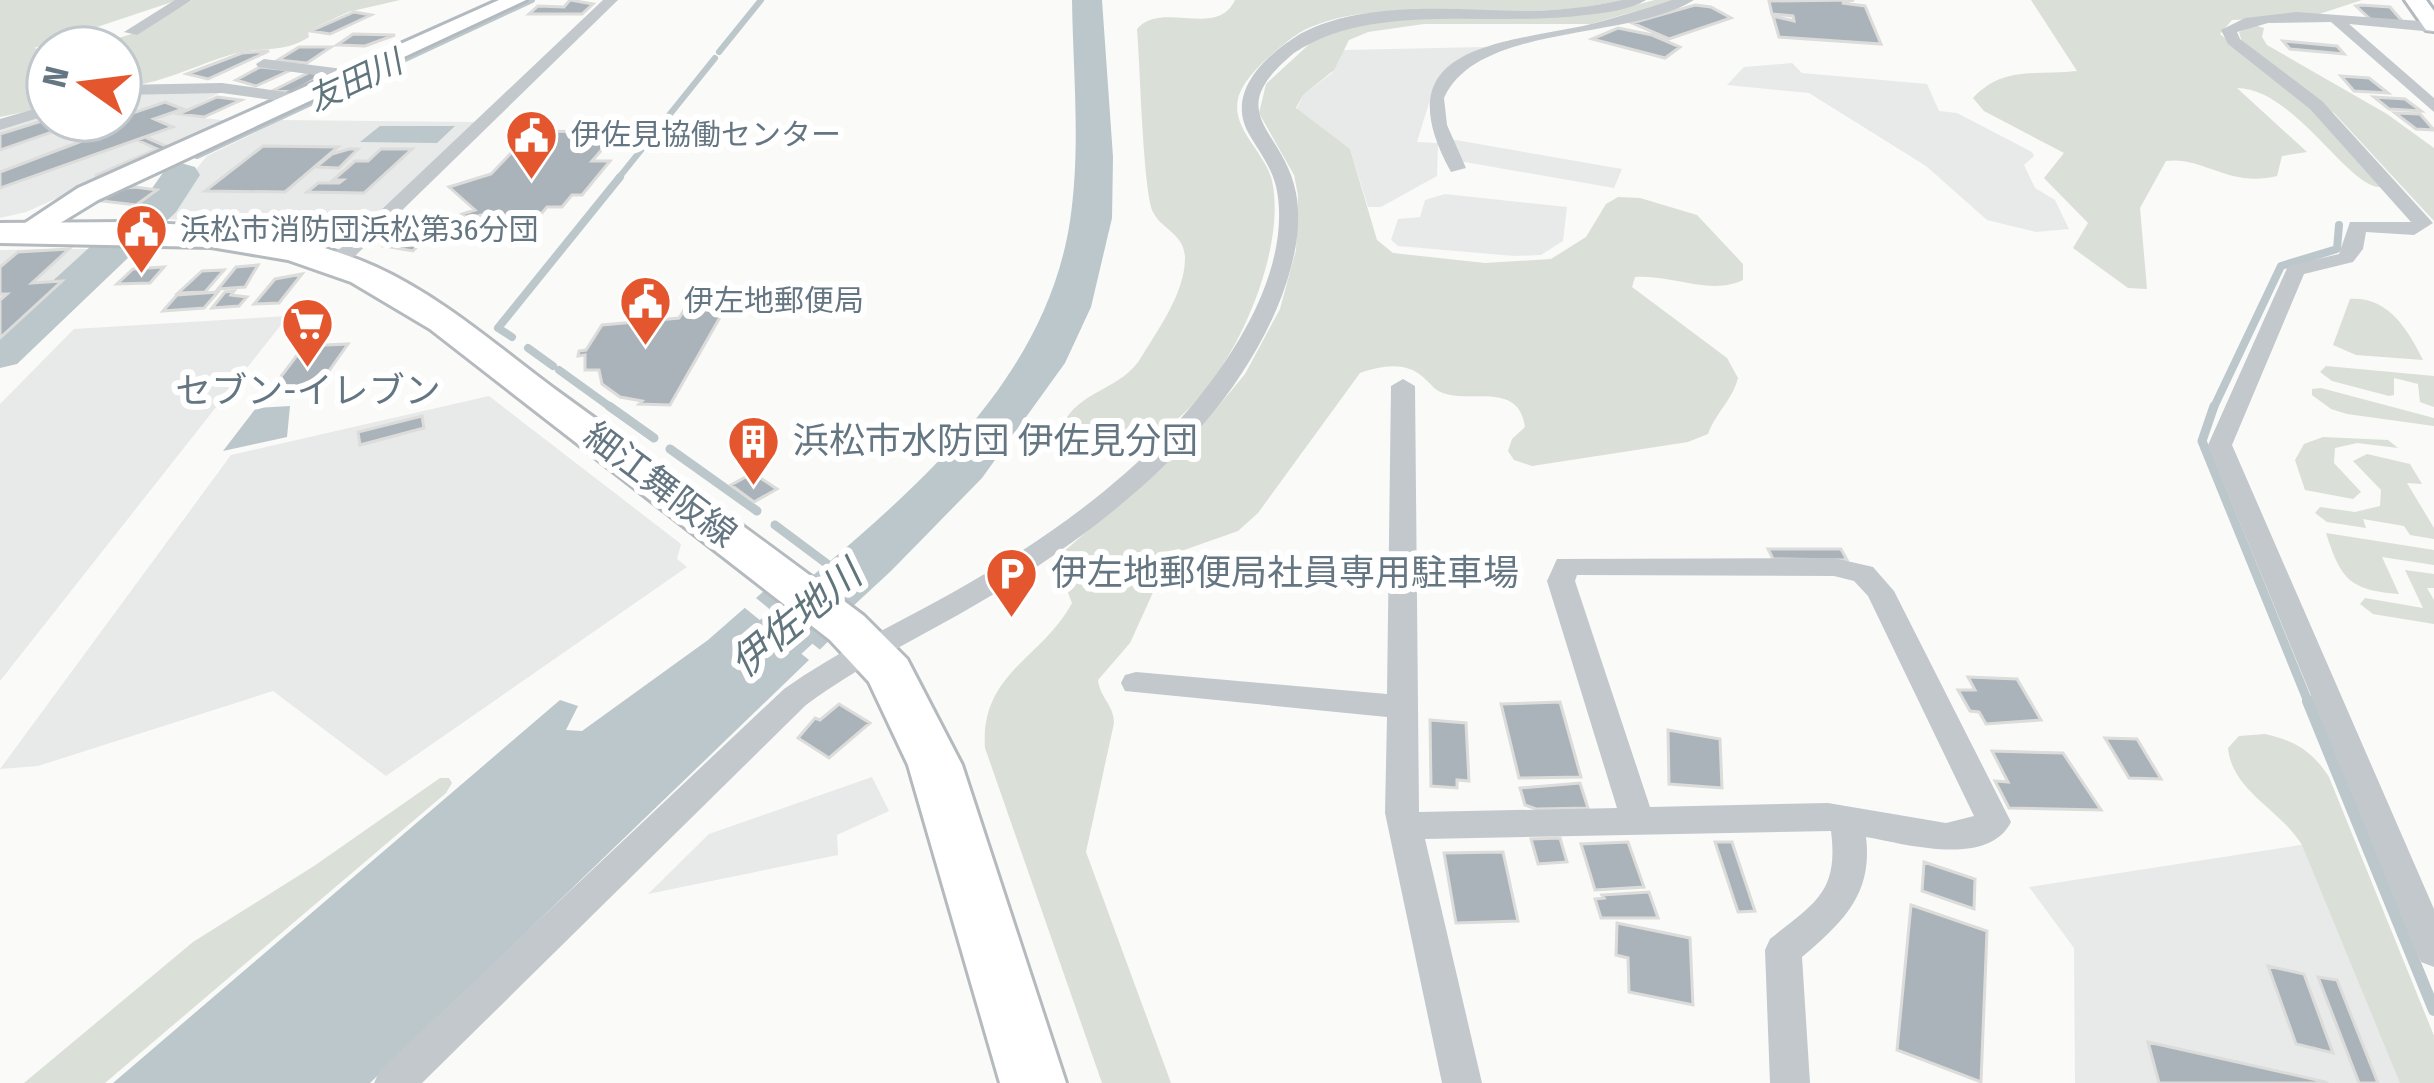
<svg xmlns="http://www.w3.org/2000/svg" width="2434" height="1083" font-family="'Fira Sans Condensed','Noto Sans JP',sans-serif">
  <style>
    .built { fill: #e8e9e9 }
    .green { fill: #dadfd7 }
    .water { fill: #bbc7cb }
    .pier { fill: #fafaf8 }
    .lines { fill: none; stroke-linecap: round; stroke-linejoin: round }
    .stream-far3 { stroke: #bbc7cb; stroke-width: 6 }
    .stream-far2 { stroke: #bbc7cb; stroke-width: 8 }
    .stream-far1 { stroke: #bbc7cb; stroke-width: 9 }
    .stream { stroke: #bbc7cb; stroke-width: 12 }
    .river { fill: #bbc7cb; fill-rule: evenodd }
    .building { fill: #aab3b9; stroke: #dcdcda; stroke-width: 3 }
    .secondary-casing { stroke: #b3babf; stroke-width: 6 }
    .primary-casing { stroke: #b5babe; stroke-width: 6 }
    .street { fill: #c3c8cc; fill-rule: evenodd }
    .secondary { fill: #fff; fill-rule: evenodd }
    .primary { fill: #fff; fill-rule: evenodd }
    .labels { text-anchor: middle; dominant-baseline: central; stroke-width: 12; stroke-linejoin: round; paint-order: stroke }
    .far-poi-label { font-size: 30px; fill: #657683; stroke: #fff; text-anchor: start }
    .far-water-label { font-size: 33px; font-style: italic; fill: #60757c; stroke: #fff }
    .poi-label { font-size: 36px; fill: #657683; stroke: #fff; text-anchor: start }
    .street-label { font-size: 36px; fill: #657683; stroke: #fff }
    .water-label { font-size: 39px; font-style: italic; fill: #60757c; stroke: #fff }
  </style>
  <rect width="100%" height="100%" fill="#fafaf8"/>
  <path class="built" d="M1485,47L1451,66L1435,83L1417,142L1438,143L1437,176L1381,207H1368L1350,149L1296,111L1303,95L1332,73L1343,50Z
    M1792,63L1802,73L1927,84L1939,111L1957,113L2032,152L2034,156L2024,165L2035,188L2055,200L2069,229L2036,232L1987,220L1926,166L1809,93L1727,85L1744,67Z
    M120,92H221L177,115L230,121L26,212L0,218V129L48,113V120H120Z
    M281,120L475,122L343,247L249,226L156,218L207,156Z
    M1450,139L1622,169L1614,188L1459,161Z
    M1445,194L1567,207L1563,241L1541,255L1514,256L1398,246L1391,240L1398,219L1420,217L1425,200Z
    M57,249H102L0,343V250Z
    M288,316L0,681V404L74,329Z
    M489,396L681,544L677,559L687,567L386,776L273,691L38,766L0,769L231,455Z
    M872,777L889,811L837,835L838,855L648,894L709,834Z
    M2353,837L2434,1036V1083H2075L2074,948L2029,887Z"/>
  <path class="green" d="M0,0H178L34,48L48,51V107L0,117Z
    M193,0H400L348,12L308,31L309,37C286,53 259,47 233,54C195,65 160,85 120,87V48H86L138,32Z
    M1235,0H1623C1590,7 1557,11 1524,11C1460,12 1355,0 1299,33C1280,46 1243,76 1238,99C1231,129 1266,153 1272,181C1288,253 1230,382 1171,424C1150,439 1132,429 1110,427C1094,425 1081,433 1065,432L1062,426C1079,389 1122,391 1142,356C1159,328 1186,291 1185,256C1183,233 1161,229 1153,212C1143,190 1140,63 1137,29C1162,0 1217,39 1235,0Z
    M1655,0H1674L1591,24H1424L1368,32L1349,40L1334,70L1303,95L1296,108L1350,149L1377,240L1393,253L1485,263L1551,259L1586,237L1606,204L1618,197L1640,198L1697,215L1743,264V280C1710,296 1672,274 1635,277L1632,287L1727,358L1738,378C1732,401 1716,412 1708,434L1688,442L1532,466L1514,460L1508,451L1512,439L1525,427C1519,383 1475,402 1446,394C1435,391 1432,385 1423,377C1405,361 1381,366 1360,373L1258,513L1238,531L1170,555L1130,643L1098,680C1100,698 1114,705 1114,723L1086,852L1171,1083H1102L985,748C980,673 1042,659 1072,603L1059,570L1061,554L1187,444L1245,374L1280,309L1296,250L1298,195L1294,175L1259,113L1266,84L1317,37L1386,19L1620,9Z
    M2031,0H2362L2310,17L2232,20L2220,34L2306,104L2380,187C2348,188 2294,88 2237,88L2307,152L2282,156L2277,176C2229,188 2203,156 2166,161L2140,208L2147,289L2128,288L2073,248L2088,223L2044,178L2064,153L1984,111L1973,98C2004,65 2037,76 2077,71Z
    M2254,25L2264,28L2262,37L2267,45L2387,114L2434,148V221L2335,114L2242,42L2239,32Z
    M2350,299C2388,296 2408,330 2423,360L2356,355L2333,345Z
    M2326,366L2434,376V407L2420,402L2418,384L2394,378V395L2389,396L2332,381L2320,372Z
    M2321,388L2434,418V426L2347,414L2331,409L2312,395V389Z
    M2323,437L2388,440L2398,448L2357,443L2335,448L2334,463L2361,492L2353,499L2305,490L2295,460L2304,444Z
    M2367,454L2410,464L2422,484L2407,483L2434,528V539L2410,535L2404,526L2363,519L2366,528L2327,522L2315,513L2320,507L2355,512L2380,506L2381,490L2353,461Z
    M2326,533L2434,550V565L2382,557L2399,594C2350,590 2341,580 2326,533Z
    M2405,570L2434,574V588H2427L2434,600V624L2373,614L2360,604L2365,598L2423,608Z
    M2265,734C2296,741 2312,751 2329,777L2434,1036V1083H2400L2302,845C2281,810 2232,791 2228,748L2239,736Z
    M440,778H449L452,783L446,793L105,1083H24L193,942L314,866Z"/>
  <path class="water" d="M380,126H455L437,143L360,142Z
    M290,406L287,437L223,451L256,408Z
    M773,583L837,633L370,1083H113L560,700L578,706L566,730L582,731L708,640Z"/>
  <path class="pier" d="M751,594L824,653L814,664L740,604Z"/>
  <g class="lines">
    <path class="stream-far3" d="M719,52L761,0
      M197,156L532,0
      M617,180L715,58"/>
    <path class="stream-far2" d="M512,337L498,328L620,177
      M528,348L553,366
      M559,370L613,409
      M2213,409L2281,266L2337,249L2339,225"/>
    <path class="stream-far1" d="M609,406L654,438
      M2214,406L2202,441L2309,704
      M670,449L757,511
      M775,525L846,578"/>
    <path class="stream" d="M2308,701L2434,1010"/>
    <path class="river" d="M1072,0H1102L1113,157L1112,218L1091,307L1065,363L982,478L891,571L798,657L776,663L754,657L745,641L754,625C882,516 1043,399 1070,221C1081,148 1073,73 1072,0Z
      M181,163L195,167L200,175L176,212L17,364L0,368V329L148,194L167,167Z"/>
  </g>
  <path class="building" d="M570,0L593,4L582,14H529L538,6L564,7Z
    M1854,0L1842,3L1865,6L1881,44L1779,37L1773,16L1794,21L1793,16L1772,14L1769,1Z
    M1695,5L1711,7L1731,18L1669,39L1632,23Z
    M2361,5L2390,7L2403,22L2371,20L2356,6Z
    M354,12L371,15L330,34L311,31Z
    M1618,28L1652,35L1680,47L1665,58L1592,39Z
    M353,34L395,35L365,46L337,45Z
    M2283,41L2337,46L2344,54L2290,49Z
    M299,47H331L307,63L278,60Z
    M269,51L208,79L187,74L242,53Z
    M260,67L291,70L256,86L236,80Z
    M310,72L324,74L292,92L274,90Z
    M2341,76L2369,78L2388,93L2354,91Z
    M217,97L241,100L204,117L179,114Z
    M2374,97L2405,99L2421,111L2389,109Z
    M165,102L183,109L154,119L173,127L0,188V172L95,136L72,125L0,150V134L48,119L99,120L83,125L89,128Z
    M2395,113L2420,114L2434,130L2416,129Z
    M532,131L608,132L603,138H612L592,161H610L582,195H572L562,207H547L534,222L502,233L481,215L468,219L462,214L475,210L449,187L491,174Z
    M145,137L168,147L95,176L157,149L137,140Z
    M263,146L338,147L285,192L205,191Z
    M349,149H358L339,168L316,167L332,154Z
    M381,149H412L364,193L307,192L318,183H339L343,180H333L355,161H368Z
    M135,187L157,190L136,205L102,201L119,189Z
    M403,227L412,229H434L413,251L384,246Z
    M69,249L32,283L62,281L0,338V300L7,294H0V267L18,252Z
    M258,265L245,287L218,289L236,267Z
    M164,267L150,283L117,284L133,269Z
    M224,270L205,292L178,293L202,271Z
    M302,274L279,303L254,304L275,279Z
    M234,291L231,295L247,297L239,306L212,308L225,292Z
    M696,291H735L670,405L639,404L642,401L620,397L602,384L599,370H585V355L578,356L579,351L586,350L602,325L679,318Z
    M218,292L204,308L163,311L177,295Z
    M348,344L314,392L267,395L304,346Z
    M422,416L424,428L360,445L358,432Z
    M753,473L777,489L754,502L731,485Z
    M1768,549H1841L1847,560L1773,559Z
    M1968,677L2017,679L2041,720L1986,724L1979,712L1970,711L1958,690H1975Z
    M1560,702L1581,777L1519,778L1501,704Z
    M839,704L870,723L829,758L798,738L815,718L820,720Z
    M1430,720L1466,723L1469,781L1457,780V788L1431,786Z
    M1668,730L1720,739L1722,788L1669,784Z
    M2105,738L2137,739L2161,779L2129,778Z
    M1992,751L2063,753L2101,810L2009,808L1995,781L2008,782Z
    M1580,783L1588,808L1536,809L1525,805L1520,788Z
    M1560,838L1567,862L1538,864L1531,839Z
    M1628,842L1644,887L1595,890L1581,844Z
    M1715,842H1732L1755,911L1738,912Z
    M1503,852L1518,921L1456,923L1444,853Z
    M1924,862L1975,879L1974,909L1922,891Z
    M1649,892L1658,918H1601L1595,899L1604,898L1602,895Z
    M1911,905L1987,931L1981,1082L1897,1050Z
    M1617,923L1690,938L1693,1005L1629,992L1628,958L1616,955Z
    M2268,966L2304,974L2333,1053L2296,1044Z
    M2318,977L2337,980L2378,1083H2359Z
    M2148,1042L2326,1082L2327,1083H2159Z"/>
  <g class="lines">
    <defs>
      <path id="secondary" d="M499,0H526L98,200L34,239L24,242L10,233L78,188Z
        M2405,0H2426L2434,11V31L2426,30Z"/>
      <path id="primary" d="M127,222C210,225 298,232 376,267C442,297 498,347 556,390C659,465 762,539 864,616L907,659L962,765L1066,1083H1000L908,765L869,682L830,640L430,329L351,282L288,260L211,247L0,243V223Z"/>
    </defs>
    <use href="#secondary" class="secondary-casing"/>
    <use href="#primary" class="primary-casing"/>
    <path class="street" d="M175,0H192L137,35L124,32Z
      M603,0H618L355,256L337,265H323V257L341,248Z
      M1622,0H1646C1630,10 1605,13 1585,15C1491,28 1374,0 1294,53C1219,115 1284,128 1296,193C1303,231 1292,272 1277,308C1221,440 1091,538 970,608C915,640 857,667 806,705L422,1083H374L380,1070L784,689C836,652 894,625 950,594C1061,532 1174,450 1240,338C1265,296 1286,241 1277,191C1273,169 1260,153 1249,134C1225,92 1266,55 1300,34C1365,0 1451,10 1523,11C1556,11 1590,7 1622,0Z
      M1672,0H1694C1628,41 1478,23 1444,98L1447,125L1466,168L1451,172C1383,49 1493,44 1583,26C1613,19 1643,9 1672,0Z
      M2296,12L2434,22V32L2349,24L2434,98V112L2331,22L2268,23L2237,32L2240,39L2322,101L2433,223L2414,235L2366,232L2363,249L2353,262L2304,274L2232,445L2434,909V967L2421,962L2416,951L2208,445L2288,266L2339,254L2350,222H2411L2310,109L2228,44L2221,30L2245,18Z
      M264,59L351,70L359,75L351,80L258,67L256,64Z
      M222,83L299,94L307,99L299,104L222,93L120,95V85Z
      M48,105V115L0,130V119Z
      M1403,379L1415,386L1419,812L1617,808L1547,581L1557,559L1834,558L1873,567L1894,591L2011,822C1988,868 1905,844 1866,837C1873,894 1843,922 1802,957L1810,1083H1770L1765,950L1770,939C1814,903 1839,893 1831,831L1425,839L1482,1083H1442L1385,813L1387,717L1125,691L1121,683L1125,675L1136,672L1387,694L1391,386ZM1577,575L1834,576L1854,581L1868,596L1974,816L1946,823L1828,803L1650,807L1575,581Z"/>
    <use href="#secondary" class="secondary"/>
    <use href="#primary" class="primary"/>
  </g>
  <defs>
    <symbol id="civic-pin" viewBox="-11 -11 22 30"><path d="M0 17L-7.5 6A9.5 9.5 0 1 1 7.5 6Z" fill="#e4572e" stroke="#fff"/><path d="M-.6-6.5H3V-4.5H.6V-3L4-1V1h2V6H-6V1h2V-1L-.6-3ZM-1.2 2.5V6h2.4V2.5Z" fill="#fff"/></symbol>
    <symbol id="supermarket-pin" viewBox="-11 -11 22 30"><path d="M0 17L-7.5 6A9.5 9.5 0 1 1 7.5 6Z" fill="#e4572e" stroke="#fff"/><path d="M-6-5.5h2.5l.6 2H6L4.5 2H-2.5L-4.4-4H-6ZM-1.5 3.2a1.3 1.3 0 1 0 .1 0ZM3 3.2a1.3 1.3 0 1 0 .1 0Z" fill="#fff"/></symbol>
    <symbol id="building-pin" viewBox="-11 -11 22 30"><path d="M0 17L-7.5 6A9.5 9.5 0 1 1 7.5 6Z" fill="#e4572e" stroke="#fff"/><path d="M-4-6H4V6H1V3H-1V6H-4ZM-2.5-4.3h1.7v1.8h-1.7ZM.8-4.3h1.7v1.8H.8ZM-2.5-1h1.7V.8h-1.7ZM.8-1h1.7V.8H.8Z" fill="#fff"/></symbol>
    <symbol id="parking-pin" viewBox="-11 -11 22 30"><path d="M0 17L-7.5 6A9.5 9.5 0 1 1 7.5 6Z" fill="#e4572e" stroke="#fff"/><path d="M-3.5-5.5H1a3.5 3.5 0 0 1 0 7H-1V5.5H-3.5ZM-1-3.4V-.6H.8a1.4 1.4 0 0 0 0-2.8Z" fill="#fff"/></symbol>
  </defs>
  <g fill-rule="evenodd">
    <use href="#civic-pin" x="502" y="106" width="59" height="81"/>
    <use href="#civic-pin" x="112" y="200" width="59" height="81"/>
    <use href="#civic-pin" x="616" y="272" width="59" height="81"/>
    <use href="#supermarket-pin" x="278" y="294" width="59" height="81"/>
    <use href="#building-pin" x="724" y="412" width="59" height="81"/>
    <use href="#parking-pin" x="982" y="544" width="59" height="81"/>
  </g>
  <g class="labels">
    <g class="far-poi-label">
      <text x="571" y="135">伊佐見協働センター</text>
      <text x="180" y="230">浜松市消防団浜松第36分団</text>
      <text x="684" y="301">伊左地郵便局</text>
    </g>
    <g class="far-water-label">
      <text transform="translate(355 81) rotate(-25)">友田川</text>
    </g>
    <g class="poi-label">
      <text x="308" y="391" text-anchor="middle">セブン-イレブン</text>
      <text x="793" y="441">浜松市水防団 伊佐見分団</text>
      <text x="1051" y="573">伊左地郵便局社員専用駐車場</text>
    </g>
    <g class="street-label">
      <text transform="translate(660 485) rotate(37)">細江舞阪線</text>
    </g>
    <g class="water-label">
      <text transform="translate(796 619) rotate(-40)">伊佐地川</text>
    </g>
  </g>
  <g transform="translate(84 84) rotate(284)"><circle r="57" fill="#ffffff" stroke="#c1c8cd" stroke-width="3"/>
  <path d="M0-9L21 45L0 30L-21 45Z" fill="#e4572e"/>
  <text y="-18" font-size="33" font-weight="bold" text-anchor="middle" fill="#657683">N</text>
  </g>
</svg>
